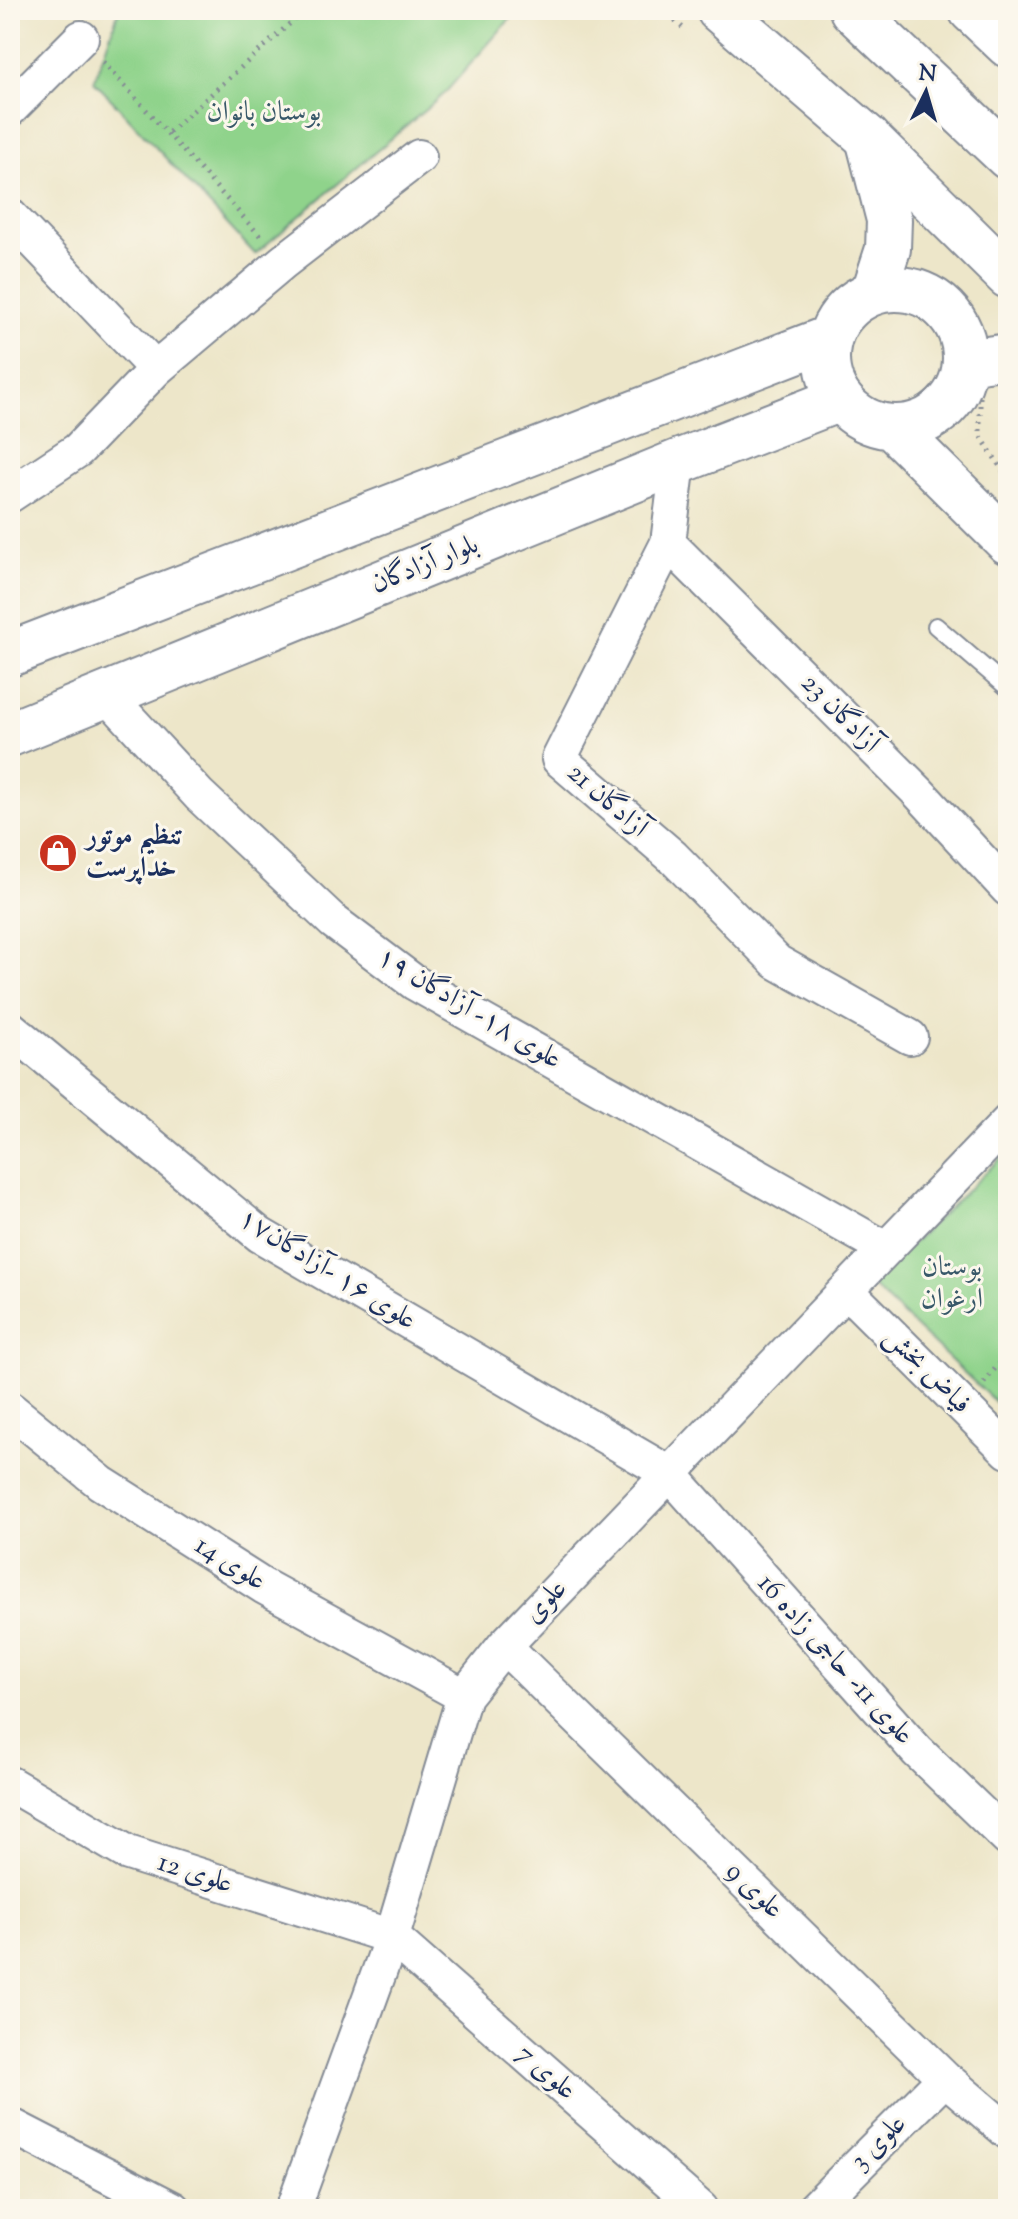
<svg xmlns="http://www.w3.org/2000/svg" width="1018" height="2219" font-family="'Sorts Mill Goudy',Amiri,serif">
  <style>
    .green { fill: #8fd38b; stroke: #558174; stroke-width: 2 }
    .building { fill: #d6ab92 }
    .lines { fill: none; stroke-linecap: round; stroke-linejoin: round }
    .lane-casing { stroke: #848a94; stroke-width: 20 }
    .street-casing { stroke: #848a94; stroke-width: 38 }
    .secondary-casing { stroke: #848a94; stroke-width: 48 }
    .highway-casing { stroke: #848a94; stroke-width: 48 }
    .path { stroke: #848a94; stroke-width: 5; stroke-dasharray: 2 6; stroke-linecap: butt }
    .lane { stroke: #fff; stroke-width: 16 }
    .street { stroke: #fff; stroke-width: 34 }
    .secondary { stroke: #fff; stroke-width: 44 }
    .highway { stroke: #fff; stroke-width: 44 }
    .labels { text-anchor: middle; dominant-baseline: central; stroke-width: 6; stroke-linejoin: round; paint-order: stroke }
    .park-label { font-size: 28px; fill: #385869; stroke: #fbf7ec }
    .street-label { font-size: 28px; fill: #1b2f5e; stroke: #fbf7ec }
    .poi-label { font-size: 28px; font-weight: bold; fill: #1b2f5e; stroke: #fbf7ec; text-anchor: start }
  </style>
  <rect width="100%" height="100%" fill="#fbf7ec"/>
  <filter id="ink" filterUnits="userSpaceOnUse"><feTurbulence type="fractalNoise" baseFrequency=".0125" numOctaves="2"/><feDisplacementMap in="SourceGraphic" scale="16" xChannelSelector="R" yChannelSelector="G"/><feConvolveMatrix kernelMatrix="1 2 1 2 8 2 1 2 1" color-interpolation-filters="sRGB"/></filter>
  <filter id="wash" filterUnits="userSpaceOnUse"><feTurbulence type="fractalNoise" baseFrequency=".006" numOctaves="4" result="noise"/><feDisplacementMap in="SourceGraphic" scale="32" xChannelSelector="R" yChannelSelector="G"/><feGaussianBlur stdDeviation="1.8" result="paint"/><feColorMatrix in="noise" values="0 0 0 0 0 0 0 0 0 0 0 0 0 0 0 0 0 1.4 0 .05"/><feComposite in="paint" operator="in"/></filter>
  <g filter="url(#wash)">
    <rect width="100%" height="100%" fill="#ede6c9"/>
    <path class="green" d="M119,10H518L444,94L255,254L94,81Z
      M1008,1151V1414L870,1284Z"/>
    <g id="blocks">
      <path class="building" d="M10,10H26L10,27Z"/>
    </g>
  </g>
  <g filter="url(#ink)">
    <use href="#blocks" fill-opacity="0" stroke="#848a94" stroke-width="2"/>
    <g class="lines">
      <defs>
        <path id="lane" d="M936,626L1008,688"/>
        <path id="street" d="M10,109L81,38
          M10,216L156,369
          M678,462L668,543L559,759L673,857L777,962L910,1037
          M10,495L78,450L156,369L283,262L419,157
          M668,543L918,792L1008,889
          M107,695L199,795L334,922L415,983L886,1249
          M10,1028L260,1235L670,1474L917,1751L1008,1839
          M847,1291L1008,1451
          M10,1409L101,1483L263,1586L464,1696
          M504,1646L945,2078L1008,2132
          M10,1784L128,1853L392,1937L701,2209
          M10,2125L173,2209
          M293,2209L392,1937L464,1696L504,1646L1008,1122
          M814,2209L945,2078"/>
        <path id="secondary" d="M868,138L889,220L888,249L874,292
          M827 358a69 69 0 1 1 138 0a69 69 0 1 1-138 0Z
          M966,362L1008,356
          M892,427L1008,542
          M10,654L829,338
          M10,734L678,462L840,399"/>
        <path id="highway" d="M719,10L868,138L1008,276
          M852,10L1008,157
          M971,10L1008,45"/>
      </defs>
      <use href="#lane" class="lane-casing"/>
      <use href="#street" class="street-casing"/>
      <use href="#secondary" class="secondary-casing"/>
      <use href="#highway" class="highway-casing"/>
      <path class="path" d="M663,10L683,28
        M103,62L263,239
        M169,132L305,10
        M980,397V435L1008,479
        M984,1383L1008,1352"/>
      <use href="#lane" class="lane"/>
      <use href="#street" class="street"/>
      <use href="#secondary" class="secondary"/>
      <use href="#highway" class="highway"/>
    </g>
  </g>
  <defs>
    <symbol id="shop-disc" viewBox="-11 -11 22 22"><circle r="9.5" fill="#c8321e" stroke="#fbf7ec"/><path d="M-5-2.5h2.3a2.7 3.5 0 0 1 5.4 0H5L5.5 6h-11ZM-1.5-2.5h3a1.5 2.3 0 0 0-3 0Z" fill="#fff"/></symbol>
  </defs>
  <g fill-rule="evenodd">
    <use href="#shop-disc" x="36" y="831" width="44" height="44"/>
  </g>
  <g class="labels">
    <g class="park-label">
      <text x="264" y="113">بوستان بانوان</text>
      <text x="952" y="1268">بوستان<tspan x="952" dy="32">ارغوان</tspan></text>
    </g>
    <g class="street-label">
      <text transform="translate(425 565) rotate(-22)">بلوار آزادگان</text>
      <text transform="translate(840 714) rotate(45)">آزادگان 23</text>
      <text transform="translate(607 801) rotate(41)">آزادگان 21</text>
      <text transform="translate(469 1009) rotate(31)">علوی ۱٨- آزادگان ۱۹</text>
      <text transform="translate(327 1270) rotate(32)">علوی ۱۶ -آزادگان۱۷</text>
      <text transform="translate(927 1371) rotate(45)">فیاض بخش</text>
      <text transform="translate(230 1564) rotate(32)">علوی 14</text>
      <text transform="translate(546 1602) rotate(-46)">علوی</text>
      <text transform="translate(835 1660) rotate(48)">علوی 11- حاجی زاده 16</text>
      <text transform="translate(195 1874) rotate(18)">علوی 12</text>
      <text transform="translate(754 1891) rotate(44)">علوی 9</text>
      <text transform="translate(546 2073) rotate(41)">علوی 7</text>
      <text transform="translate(879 2143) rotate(-45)">علوی 3</text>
    </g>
    <g class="poi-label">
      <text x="86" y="837">تنظیم موتور<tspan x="86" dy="32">خداپرست</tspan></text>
    </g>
  </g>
  <rect width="1018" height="2219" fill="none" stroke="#fbf7ec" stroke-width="40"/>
  <g transform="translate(926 92) rotate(5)" stroke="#fbf7ec" stroke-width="6" paint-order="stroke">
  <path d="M0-6L14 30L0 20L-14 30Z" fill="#1b2f5e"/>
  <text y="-12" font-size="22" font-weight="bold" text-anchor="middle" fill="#1b2f5e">N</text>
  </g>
</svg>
